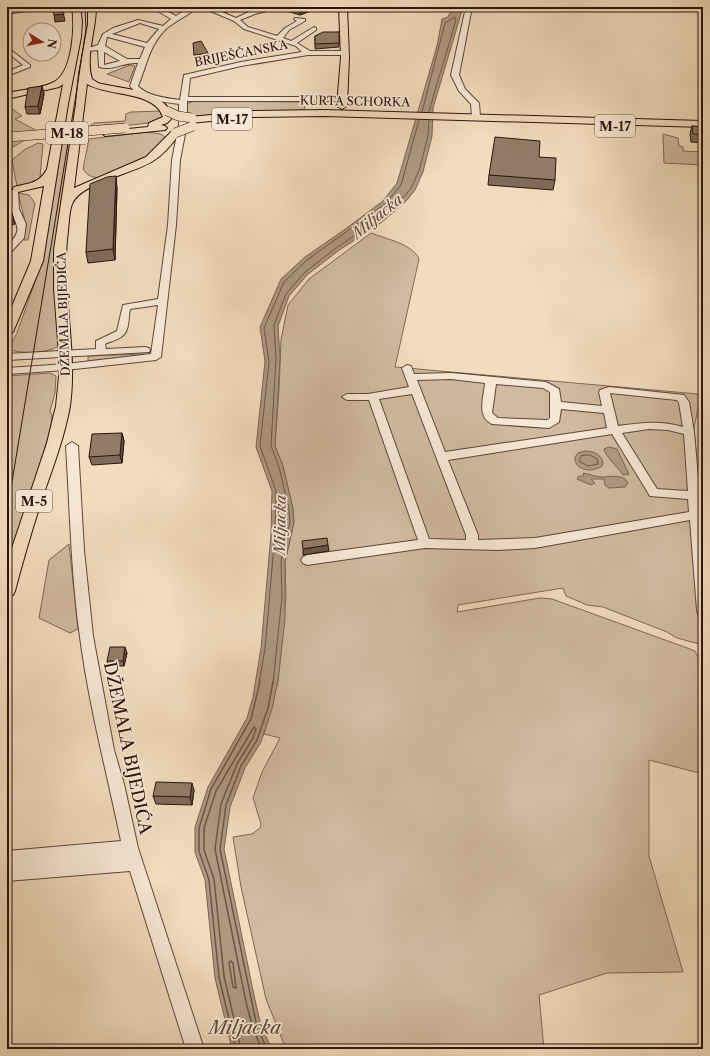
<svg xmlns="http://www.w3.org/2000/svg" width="710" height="1056" font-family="'Libre Caslon Text',serif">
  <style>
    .green { fill: #d0baa0; stroke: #7e6756 }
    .water { fill: #ae9881; stroke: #7a6352 }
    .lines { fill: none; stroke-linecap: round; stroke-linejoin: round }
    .shore-far1 { stroke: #6c5646; stroke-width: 1 }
    .shore { stroke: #6c5646; stroke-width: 1.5 }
    .minor-casing { stroke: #5d4638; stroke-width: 2 }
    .major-casing { stroke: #2b140b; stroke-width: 2 }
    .minor { fill: #f7e8d5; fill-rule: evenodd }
    .major { fill: #f2dcbe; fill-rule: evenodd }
    .tram { stroke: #2b140b; stroke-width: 1 }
    .rail-casing { stroke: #2b140b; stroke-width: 2.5 }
    .rail { stroke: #f7e8d5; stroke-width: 1.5; stroke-dasharray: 4.5; stroke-linecap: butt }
    .major-bridge-casing { stroke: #2b140b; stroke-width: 10; stroke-linecap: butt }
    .major-bridge { stroke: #f2dcbe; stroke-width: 9 }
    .wall { fill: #7e6b59; stroke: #2b140b }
    .shaded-wall { fill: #665749; stroke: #2b140b }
    .building { fill: #927c68; stroke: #2b140b }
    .labels { text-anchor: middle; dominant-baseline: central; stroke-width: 3.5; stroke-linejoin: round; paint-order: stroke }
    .far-street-label { font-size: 12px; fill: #2b140b; stroke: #f7e8d5 }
    .shield { fill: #f7e8d5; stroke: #685448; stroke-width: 1 }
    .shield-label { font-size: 13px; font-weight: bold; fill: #2b140b }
    .water-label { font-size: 15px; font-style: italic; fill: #5f493a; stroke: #f7e8d5 }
    .near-street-label { font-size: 17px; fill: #2b140b; stroke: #f7e8d5 }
    .near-water-label { font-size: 18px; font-style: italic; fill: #5f493a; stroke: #f7e8d5 }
  </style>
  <rect width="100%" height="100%" fill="#f2dcbe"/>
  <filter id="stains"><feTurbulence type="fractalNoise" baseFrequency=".005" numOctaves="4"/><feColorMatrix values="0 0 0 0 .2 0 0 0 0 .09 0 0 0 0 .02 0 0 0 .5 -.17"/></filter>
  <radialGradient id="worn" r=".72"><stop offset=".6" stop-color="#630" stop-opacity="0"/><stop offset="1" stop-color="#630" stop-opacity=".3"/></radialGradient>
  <path class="green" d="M130,65L135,66L129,82L107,74Z
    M195,101L306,102L304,110L239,112L202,116H186V104Z
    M7,105L22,116L15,119L39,132L13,147L7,144Z
    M162,111L165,117L156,122L90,130L91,125L94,123L125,121L126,114L131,112Z
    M147,132L161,134L165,137C159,161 119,170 99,178C92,177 87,176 83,169L89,139Z
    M663,134L678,138L679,146L683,147V151L703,152V165L664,163Z
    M62,141H72L57,313L58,346C52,353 14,355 9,348L17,333L44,256Z
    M38,143L43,144L40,177L33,185L17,187L12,160L24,150Z
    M18,193L29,195L35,203L28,240H24L26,225Z
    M371,233C386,239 413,244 419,259L395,367L698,394L699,404L694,428L703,538V645L677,638L667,632L603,607L587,605L566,596L563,588L458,605L457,612L540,598L552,599L690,649L695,651L700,661L703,697V774L649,760V856L683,972L607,973L539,995L544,1049H286L266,999L241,887L233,837L252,834L260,828L261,824L253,798L262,772L280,738L264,734L278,681L286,597L285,562L294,522L293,509L283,466L275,446L279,390L281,340L288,305L309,279Z
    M144,354V355L88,361V356Z
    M50,373L56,376L55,393L50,411L52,415L51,427L7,572V376Z
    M69,544L78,629L70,633L39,618L49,560Z"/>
  <path class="water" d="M453,7H463L433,108L432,136L423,172L415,190L407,200L382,222L338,251L307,275L289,296L278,326L280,358L275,446L283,466L293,509L294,522L285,562V619L278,681L272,709L261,742L245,768L230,807L224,849L255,1000L261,1026L272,1049H232L215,978L205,880L195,852V827L208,787L247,718L253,697L261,648L271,534L272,491L256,447L265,361L260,327L281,279L305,257L344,230L383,201L397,183L437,46L442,19L448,17Z
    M609,447L617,449L629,474L623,475C619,469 605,456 604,449Z
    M584,451C592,451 600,453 603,462L602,466C593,473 574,471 575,457L578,453Z
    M583,473C590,474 596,477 602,477C610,477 623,473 628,483L625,487L609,488L605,485L604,479H591L595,483L591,485L577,479L579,476H584Z"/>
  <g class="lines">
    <path class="shore-far1" d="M422,112L445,23L455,17L456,19C448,50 437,81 429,112
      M590,455L597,459L598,464L588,466L579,461L581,456Z
      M259,683L265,649L275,534L276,491L260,446L269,362L264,328L284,282L307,260L385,204L401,185L419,120
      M273,683L282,597L281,561L290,522L289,509L279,467L271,446L276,358L274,325L286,294L305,272L336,248L379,219L404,197L411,188L419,171L428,136L429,120"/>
    <path class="shore" d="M231,961L233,963L236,988L233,987L229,963Z
      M236,1049L219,977L209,880L199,851V828L211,789L251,719L260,682
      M241,1049L224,976L214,879L204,850V828L216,791L254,727L256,729L253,738L237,764L221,804L215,849L246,1002L253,1029L262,1049
      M267,1049L257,1027L220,849L226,805L241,766L257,740L268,708L273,682"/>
    <defs>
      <path id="minor" d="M32,7H51L7,14V10Z
        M151,7H159L176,16L190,7H198C189,15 177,20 167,28C149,45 147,65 138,86C147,96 166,98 180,100L184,75L241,62L302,52L296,46L244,29L234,21L201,7H210L236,18L251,11L269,7L271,8V10L255,14L240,20L248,27L277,36L285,28L297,21L294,19L295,18L305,19V21L289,30L283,38L291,41L314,27L316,28V30L297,43L310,51H345L348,53L345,55H308L241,66L190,78L188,97H342L346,99L342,101H187V124L180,160L176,225L161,357L156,360L66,370L7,374V368L66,364L151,354L158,305L130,309C128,319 130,331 121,337C116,341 110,341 105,344L106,349L145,347L149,348L150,350L149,352L7,360V354L96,349V341L117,331L123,305L158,299L168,225L172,160L179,124V104C164,102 140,100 130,86L138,63C124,62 113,71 99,67L98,50L88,51L85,49L98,45L103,34L113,28L138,20L163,26L171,19ZM140,23L159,29L147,43L112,34ZM107,37H108L145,47L140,59H127L105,46ZM104,52L120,61L104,65Z
        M466,7H472L459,75L465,89L479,103L480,117L476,119L472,117L471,104L459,91L451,75Z
        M7,47L30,65V67L7,76V72L23,65L7,52Z
        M14,189L18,192L19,209L26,224L24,238L10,253L7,254V246C25,228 15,227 11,208C10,203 10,197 10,192Z
        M407,365L411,366L414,374L451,373L546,382L559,389L561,402L602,406L599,392L600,390L609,387L684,395L689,402L694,432L703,533V615L698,614L697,610L690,520L535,548L498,550L425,548L307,565L303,563L301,560L303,557L307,555L418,540L369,400H347L342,397L347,394H368L409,387L402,368ZM451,379L485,383C484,397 476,416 492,424L549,428L559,422L561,409L604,413L607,428L445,452L417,380ZM496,384L543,388L550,392V418L547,420L498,418L492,413ZM610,393L677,400L679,403L683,427C660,420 641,423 618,426ZM412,394L466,535V540L429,539L379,399ZM649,429L668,430L684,434L688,491L657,489L622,433ZM612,434L650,496L688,499L689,512L535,538L478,540V535L448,460Z
        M72,442L78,446L84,550L93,636L114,750L124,784L138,848L204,1049H186L130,871L7,881V865L125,856L7,865V851L121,841C107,773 89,706 80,637C71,574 70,509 66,446Z"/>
      <path id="major" d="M72,7H80L82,21L81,37L68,104L43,261L13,332L7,336V318L31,261L44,186L18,192L13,189L14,187C29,183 39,184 47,169L63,84L59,87L7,99V93C21,90 38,89 52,83C73,75 75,26 72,7Z
        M88,7H96C96,31 85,57 92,79L98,83C123,90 163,88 173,117L167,123L161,125L165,126L167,128L165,130L105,136L103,134L105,132L108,131L148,127L149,123L163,117C154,90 108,97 87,84L74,188L146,157L172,131H178L180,133C173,143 163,155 153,161C133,174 80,183 72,204C69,212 69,223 68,231C60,289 78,348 70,406C65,434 55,462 45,490C34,523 24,557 15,591L13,595L7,597V563L47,443L56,406L60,367L54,289V250L76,104L79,74L88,24Z
        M339,7H347L349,57L347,106L342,109L337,106L341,57Z
        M325,110L703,121V127L325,116L250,117L191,123L186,120L191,117L250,111Z"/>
    </defs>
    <use href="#minor" class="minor-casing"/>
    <use href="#major" class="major-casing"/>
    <use href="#minor" class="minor"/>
    <use href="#major" class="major"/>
    <path class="tram" d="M7,512L75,101L86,29L85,7"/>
    <defs>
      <path id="rail" d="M689,7L703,14"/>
    </defs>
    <use href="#rail" class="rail-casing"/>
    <use href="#rail" class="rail"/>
    <defs>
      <path id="major-bridge" d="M167,111L178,116L192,118
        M175,133L193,126
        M9,137L125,128"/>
    </defs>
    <use href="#major-bridge" class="major-bridge-casing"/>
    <use href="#major-bridge" class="major-bridge"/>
  </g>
  <path class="wall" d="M213,7H240L226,12Z
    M282,7H313V10L300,15L283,10Z
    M339,32V47L315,49V36Z
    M42,86L44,94L40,114H27L25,107Z
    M692,126L703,127V143L691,142L690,134Z
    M539,157L555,180L553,190L488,185L489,175Z
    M117,187L115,260L88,263L86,252Z
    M7,254L11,259L9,266H7Z
    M122,433L124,441L122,463L92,465L89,457Z
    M127,653L124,666H109L107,661Z
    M194,790L192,805L156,804L153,796Z"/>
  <path class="shaded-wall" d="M62,7L65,21L55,22L54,15Z
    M226,7H240L226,12Z
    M302,7H313V10L300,15V8Z
    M208,53L209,61L195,63L194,55Z
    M42,86L44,94L40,114L38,106Z
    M116,176L117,187L115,260L113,249Z
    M7,195L15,224L7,227Z
    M10,254L11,259L9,266L8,261Z
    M122,433L124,441L122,463L120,455Z
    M328,545L329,551L303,555V549Z
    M125,647L127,653L124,666L123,661Z
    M192,783L194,790L192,805L190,797Z"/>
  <path class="building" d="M52,7H62L64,14L54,15Z
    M323,32H339V43L315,44V36Z
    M201,41L208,53L194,55L193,43Z
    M42,86L38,106L25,107L28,88Z
    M692,126L703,127V135L693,134Z
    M495,137L540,141L539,157L556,158L555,180L489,175Z
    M116,176L113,249L86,252L90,184L107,177Z
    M7,254H10L8,261H7Z
    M122,433L120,455L89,457L92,434Z
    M327,538L328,545L303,549L302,541Z
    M110,647H125L123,661H107Z
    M156,782L192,783L190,797L153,796Z"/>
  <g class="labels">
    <g class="far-street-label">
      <text transform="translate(241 53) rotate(-11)">BRIJEŠČANSKA</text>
      <text transform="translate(355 101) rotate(1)">KURTA SCHORKA</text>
      <text transform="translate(63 314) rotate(-92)">DŽEMALA BIJEDIĆA</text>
    </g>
    <g class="shield">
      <rect x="212" y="108" width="40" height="22" rx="3"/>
      <rect x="595" y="115" width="40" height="22" rx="3"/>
      <rect x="46" y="122" width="42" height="22" rx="3"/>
      <rect x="16" y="490" width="36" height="22" rx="3"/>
    </g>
    <g class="shield-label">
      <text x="232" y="119">M-17</text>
      <text x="615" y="126">M-17</text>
      <text x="67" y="133">M-18</text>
      <text x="34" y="501">M-5</text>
    </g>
    <g class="water-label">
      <text transform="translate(377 216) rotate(-39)">Miljacka</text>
      <text transform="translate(280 525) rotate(-89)">Miljacka</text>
    </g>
    <g class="near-street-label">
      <text transform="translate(128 748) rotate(78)">DŽEMALA BIJEDIĆA</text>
    </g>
    <g class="near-water-label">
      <text x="245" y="1028">Miljacka</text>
    </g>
  </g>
  <rect width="710" height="1056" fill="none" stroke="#f2dcbe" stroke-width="24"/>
  <rect x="8" y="8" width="694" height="1040" fill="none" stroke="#2b140b" stroke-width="2"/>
  <rect x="12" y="12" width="686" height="1032" fill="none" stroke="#2b140b"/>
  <g transform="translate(42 42) rotate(100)"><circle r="19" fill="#f7e8d5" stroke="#a59384"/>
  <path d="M0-3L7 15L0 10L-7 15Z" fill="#8f2418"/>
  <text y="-6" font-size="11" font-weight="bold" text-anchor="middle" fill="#2b140b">N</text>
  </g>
  <rect width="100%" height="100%" filter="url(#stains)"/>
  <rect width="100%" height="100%" fill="url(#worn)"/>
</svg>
